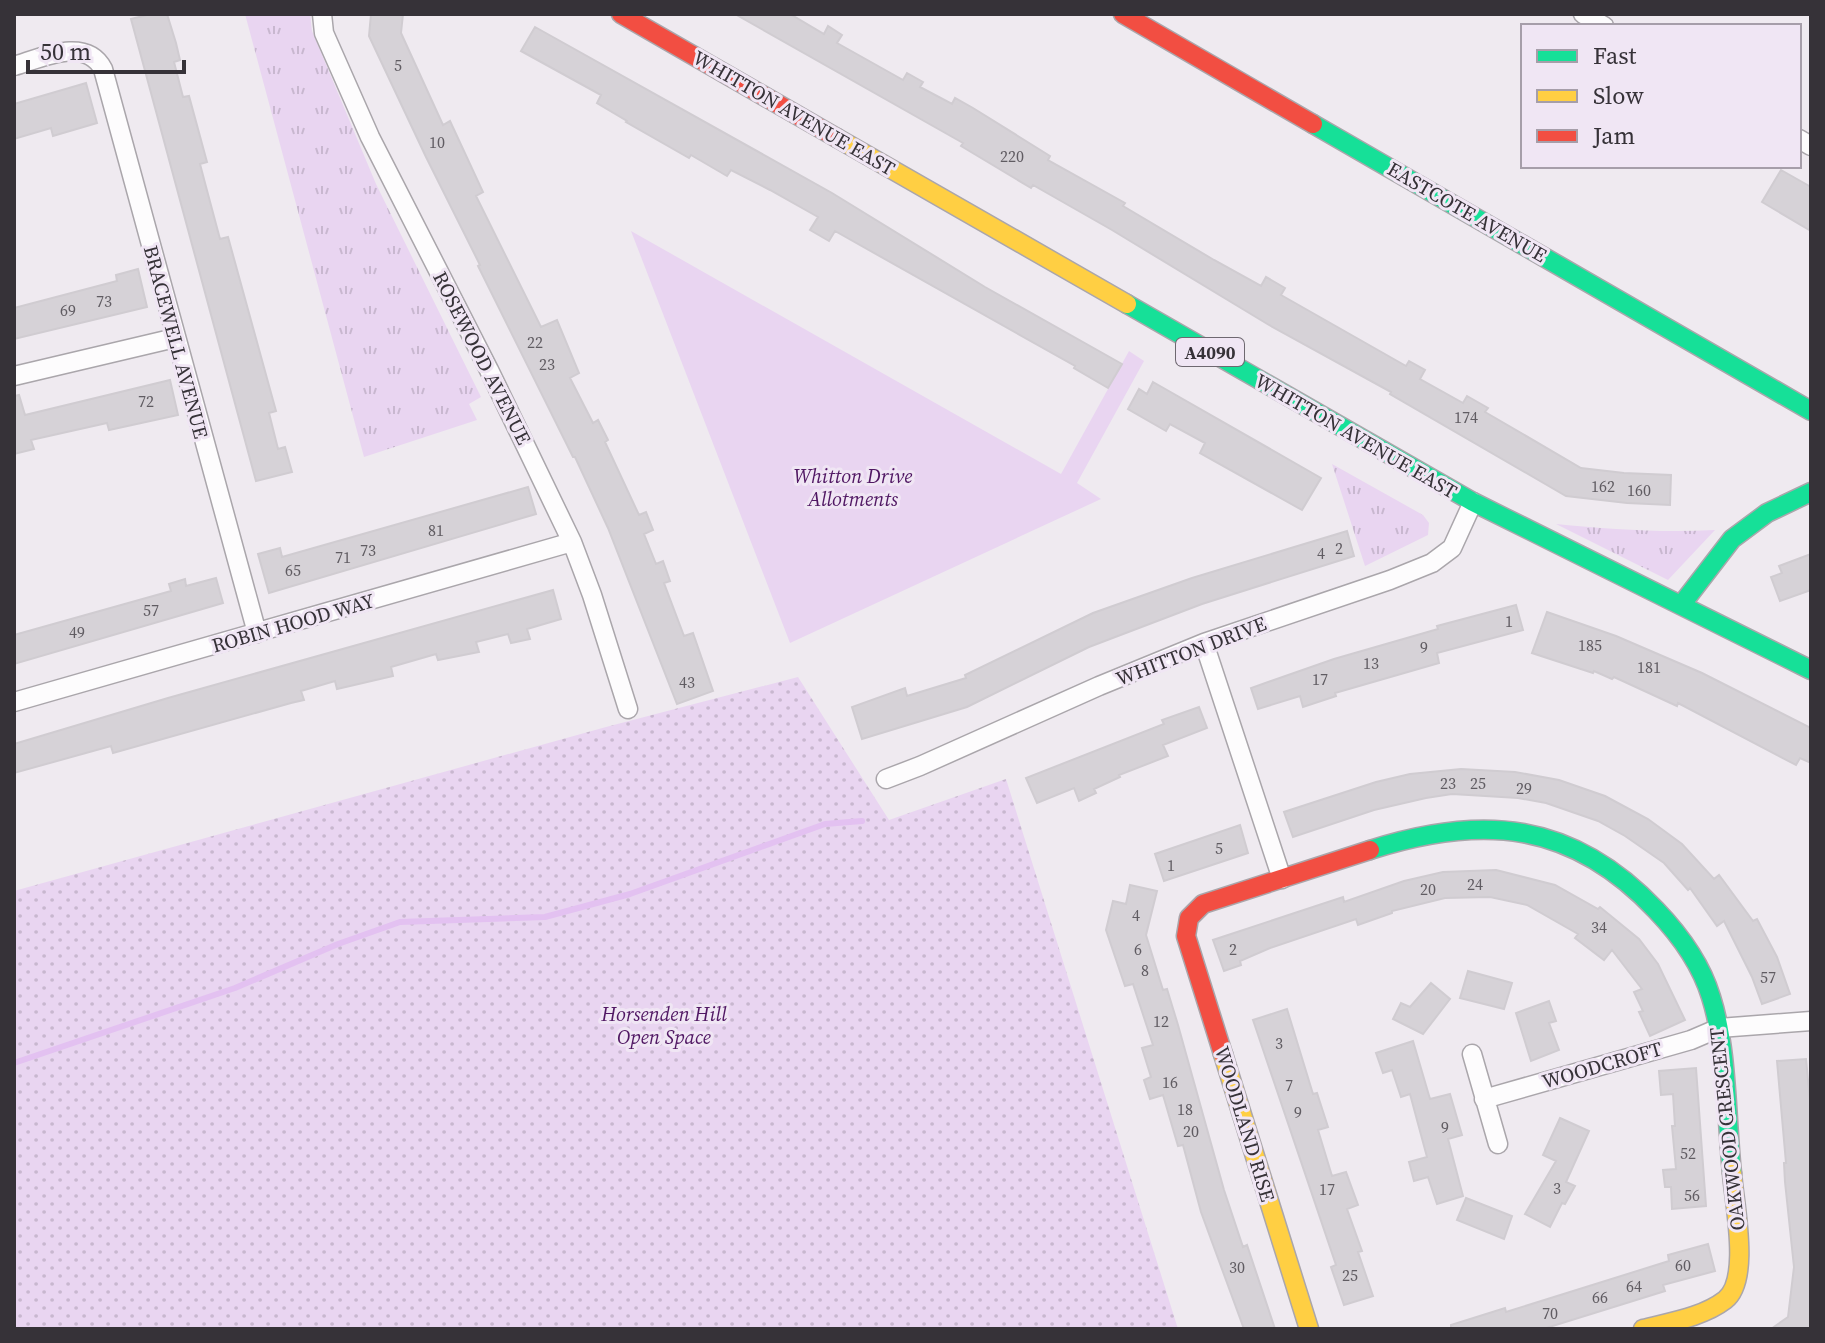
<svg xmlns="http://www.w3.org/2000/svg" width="1825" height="1343" font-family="'Source Serif 4',serif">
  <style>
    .grass { fill: url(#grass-tufts) }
    .park { fill: url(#park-dots) }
    .garden { fill: #e9d5f1 }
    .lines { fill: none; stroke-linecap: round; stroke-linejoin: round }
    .stream { stroke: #e3c1f1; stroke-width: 6 }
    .building { fill: #d6d2d7; stroke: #d0ccd1; stroke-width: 2 }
    .street-casing { stroke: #aaa6ab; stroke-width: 21 }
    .fast-casing { stroke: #aaa6ab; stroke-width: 21 }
    .slow-casing { stroke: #aaa6ab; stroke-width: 21 }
    .jam-casing { stroke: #aaa6ab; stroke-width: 21 }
    .street { stroke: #fdfcfd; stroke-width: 18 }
    .fast { stroke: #16e098; stroke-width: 18 }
    .slow { stroke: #ffcf43; stroke-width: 18 }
    .jam { stroke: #f24e42; stroke-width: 18 }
    .labels { text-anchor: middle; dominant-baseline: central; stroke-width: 6; stroke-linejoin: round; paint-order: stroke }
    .number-label { font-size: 16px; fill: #605c62 }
    .shield { fill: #f0e6f4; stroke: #6e6870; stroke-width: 2 }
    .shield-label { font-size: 18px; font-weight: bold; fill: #363238 }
    .street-label { font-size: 20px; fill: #363238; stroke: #f0e6f4 }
    .park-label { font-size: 20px; font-style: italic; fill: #501763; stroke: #f0e6f4 }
  </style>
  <defs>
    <pattern id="grass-tufts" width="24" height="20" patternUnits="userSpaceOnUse" patternTransform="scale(2)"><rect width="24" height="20" fill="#e9d5f1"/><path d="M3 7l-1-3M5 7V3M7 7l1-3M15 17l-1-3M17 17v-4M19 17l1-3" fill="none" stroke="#c8b7cf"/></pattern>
    <pattern id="park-dots" width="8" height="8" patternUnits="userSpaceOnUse" patternTransform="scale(2)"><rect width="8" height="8" fill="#e9d5f1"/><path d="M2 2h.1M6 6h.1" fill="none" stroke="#c8b7cf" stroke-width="1.8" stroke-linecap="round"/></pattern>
  </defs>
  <rect width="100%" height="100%" fill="#efeaf0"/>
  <path class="grass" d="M245,14H310L312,31L376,184L481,397L469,404L477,420L364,457Z
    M1332,464L1423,515L1429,523L1428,535L1365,566Z
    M1556,524C1609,529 1661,533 1715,530L1668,580Z"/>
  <path class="park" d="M798,677L889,820L1006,779L1178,1329H14V891L606,727Z"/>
  <path class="garden" d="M631,231L1061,474L1129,351L1144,361L1077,483L1101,499L790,643Z"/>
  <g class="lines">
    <path class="stream" d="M14,1063L235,988L338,944L400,922L545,917L630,894L825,824L862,821"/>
  </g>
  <path class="building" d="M151,14H167L176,43L180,60L174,62L183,97L189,96L207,162L200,164L205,183L220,239L228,237L276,411L269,413L278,449L285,447L292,472L256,481L131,19Z
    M371,14H403L401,33L443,125L450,121L483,192L476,196L541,327L557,320L579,373L570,378L593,423L598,420L608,440L605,442L639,515L646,512L653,530L644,534L656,564L663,561L670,581L664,583L684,636L693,633L713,691L677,704L608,528L575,457H573L478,266L480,265L426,157L369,36Z
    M735,14H790L824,34L828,26L842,35L837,43L903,80L907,73L923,82L920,87L952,104L955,98L973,108L1050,156L1048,160L1125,203L1123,206L1214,260L1261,286L1266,277L1285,288L1281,295L1406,366L1409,361L1425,370L1420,379L1463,403L1467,396L1488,408L1485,412L1581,468L1624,473L1671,475L1670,505L1627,503L1566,496L1390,394L1391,392L1269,325L1112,230L1033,185L1031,188L961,146L963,143Z
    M535,27L832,193L985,287L1122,364L1108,388L1074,368L1075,366L835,231L829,241L810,230L818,217L770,190L731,170L727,176L691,155L689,158L626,122L627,121L597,103L601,95L521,51Z
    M86,83L97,123L53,136L51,128L14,139V104Z
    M1781,170L1811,187V231L1762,202Z
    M138,269L147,307L14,339V308L117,281L116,275Z
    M170,380L178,415L109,430L107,423L31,440L34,449L14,454V396L19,395L25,415Z
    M1153,382L1321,478L1302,510L1200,453L1205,443L1170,424L1166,431L1128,409L1139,389L1147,394Z
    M528,487L536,514L269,593L258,554L280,548L282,557Z
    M1347,531L1354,556L1202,604L1089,647L967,707L862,739L852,707L905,688L907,696L966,678L965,675L1093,613L1192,578Z
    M1811,554V590L1780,601L1771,577L1782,573L1779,566Z
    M216,578L223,603L14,664V635L171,591L169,584L185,579L186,586Z
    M553,590L561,619L527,629L530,639L511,643L508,634L476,642L479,652L438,660L436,654L391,667L393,676L337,689L335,681L301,691L304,700L291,703L113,753L111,746L14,773V744L168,698Z
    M1516,605L1523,630L1437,653L1439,663L1335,693L1336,696L1303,707L1300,696L1258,709L1251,688L1334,659L1438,629L1437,626Z
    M1547,612L1616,636L1702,673L1811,728V763L1800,758L1796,765L1678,703L1677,706L1614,677L1612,679L1594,671L1593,673L1532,653Z
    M1199,707L1207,728L1163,745L1168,756L1119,775L1120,777L1094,789L1096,793L1079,801L1074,788L1037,803L1026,778L1164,724L1162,720Z
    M1461,769L1515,772L1559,780L1605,796L1648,819L1682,844L1714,879L1719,875L1753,921L1757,919L1777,957L1790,994L1762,1004L1752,977L1724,921L1717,926L1690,888L1688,890L1664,863L1625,836L1598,821L1546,803L1518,798L1452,794L1426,798L1374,810L1293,837L1284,812L1376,782L1410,774Z
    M1240,825L1248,853L1164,881L1155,854Z
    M1496,870L1555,885L1598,909L1600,907L1639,939L1658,964L1685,1020L1650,1036L1639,1012L1643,1011L1634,992L1642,989L1612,950L1604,960L1575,938L1578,934L1527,905L1490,897L1445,898L1392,911V913L1358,925L1356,919L1270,948L1240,961L1241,965L1224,971L1213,940L1343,897L1344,902L1404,881L1443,872Z
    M1130,885L1157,891L1146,935L1163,990L1167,989L1178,1025L1224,1190L1243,1247L1247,1245L1275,1329H1244L1201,1212L1183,1145L1178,1146L1163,1095L1150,1099L1144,1080L1151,1077L1142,1048L1153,1045L1133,984L1125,986L1106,930L1113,901L1126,904Z
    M1468,971L1512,983L1504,1009L1460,998Z
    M1431,983L1450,999L1423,1034L1393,1019L1401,1003L1410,1007Z
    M1549,1001L1556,1021L1549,1023L1559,1050L1531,1061L1516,1013Z
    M1287,1009L1313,1094L1317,1093L1328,1127L1318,1130L1332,1176L1346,1172L1358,1205L1347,1209L1362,1251L1358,1252L1373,1296L1344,1305L1331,1267L1336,1265L1253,1020Z
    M1413,1041L1430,1099L1450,1094L1462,1135L1448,1139L1463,1196L1437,1204L1428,1177L1414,1181L1409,1162L1427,1157L1410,1094L1401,1097L1392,1070L1383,1073L1376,1053Z
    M1806,1059L1811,1111V1329H1771L1788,1317L1794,1267L1785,1182L1784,1163H1786L1777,1061Z
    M1696,1068L1706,1206L1672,1209L1671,1187H1665L1663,1170L1676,1169L1672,1126H1675L1673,1094L1661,1095L1659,1071Z
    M1560,1118L1589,1131L1566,1182L1575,1186L1565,1204L1562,1203L1550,1227L1525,1214L1556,1161L1543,1155Z
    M1466,1198L1512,1216L1504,1239L1457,1220Z
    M1708,1244L1715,1271L1663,1285L1665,1291L1543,1329H1451V1325L1505,1308L1506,1312L1669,1261L1668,1255Z"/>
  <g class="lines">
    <defs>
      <path id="street" d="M322,14L324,33L370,137L489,370L572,542L592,595L628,709
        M1583,14L1604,26
        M14,66C41,58 86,36 103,69L257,633
        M1799,139L1811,146
        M14,376L175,338
        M1204,643L1282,879
        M14,702L572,542
        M886,779L920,766L1099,686L1204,643L1390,580L1432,563L1452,548L1473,502
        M1472,1054L1498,1144
        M1484,1099L1691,1040L1719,1028L1811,1021"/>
      <path id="fast" d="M1313,124L1811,411
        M1127,304L1473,502L1811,670
        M1682,604L1732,539L1767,513L1811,492
        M1370,850C1482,814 1572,821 1656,910C1680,935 1701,964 1711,997C1728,1051 1726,1117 1732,1173"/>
      <path id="slow" d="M837,138L1127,304
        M1223,1054L1309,1329
        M1643,1329C1670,1322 1703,1317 1725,1300C1751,1280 1734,1203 1732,1173"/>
      <path id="jam" d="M621,14L837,138
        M1123,14L1313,124
        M1223,1054L1186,936L1189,918L1203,904L1370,850"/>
    </defs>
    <use href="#street" class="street-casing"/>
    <use href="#fast" class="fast-casing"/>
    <use href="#slow" class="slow-casing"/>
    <use href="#jam" class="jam-casing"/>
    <use href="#street" class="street"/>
    <use href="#fast" class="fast"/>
    <use href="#slow" class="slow"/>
    <use href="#jam" class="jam"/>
  </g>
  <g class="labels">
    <g class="number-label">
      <text x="398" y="65">5</text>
      <text x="437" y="142">10</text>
      <text x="1012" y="156">220</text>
      <text x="104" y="301">73</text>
      <text x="68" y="310">69</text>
      <text x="535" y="342">22</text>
      <text x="547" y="364">23</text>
      <text x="146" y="401">72</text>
      <text x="1466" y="417">174</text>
      <text x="1603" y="486">162</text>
      <text x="1639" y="490">160</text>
      <text x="436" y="530">81</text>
      <text x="1339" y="548">2</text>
      <text x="368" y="550">73</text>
      <text x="1321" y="553">4</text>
      <text x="343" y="557">71</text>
      <text x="293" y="570">65</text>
      <text x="151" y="610">57</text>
      <text x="1509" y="621">1</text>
      <text x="77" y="632">49</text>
      <text x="1590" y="645">185</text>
      <text x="1424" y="647">9</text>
      <text x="1371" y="663">13</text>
      <text x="1649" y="667">181</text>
      <text x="1320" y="679">17</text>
      <text x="687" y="682">43</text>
      <text x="1448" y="783">23</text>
      <text x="1478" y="783">25</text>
      <text x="1524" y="788">29</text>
      <text x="1219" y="848">5</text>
      <text x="1171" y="865">1</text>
      <text x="1475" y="884">24</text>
      <text x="1428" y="889">20</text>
      <text x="1136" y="915">4</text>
      <text x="1599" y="927">34</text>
      <text x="1138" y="949">6</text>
      <text x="1233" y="949">2</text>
      <text x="1145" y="970">8</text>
      <text x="1768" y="977">57</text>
      <text x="1161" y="1021">12</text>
      <text x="1279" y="1043">3</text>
      <text x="1170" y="1082">16</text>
      <text x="1289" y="1085">7</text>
      <text x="1185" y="1109">18</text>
      <text x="1298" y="1112">9</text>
      <text x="1445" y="1127">9</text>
      <text x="1191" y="1131">20</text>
      <text x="1688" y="1153">52</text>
      <text x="1557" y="1188">3</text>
      <text x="1327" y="1189">17</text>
      <text x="1692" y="1195">56</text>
      <text x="1683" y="1265">60</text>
      <text x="1237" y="1267">30</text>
      <text x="1350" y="1275">25</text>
      <text x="1634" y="1286">64</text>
      <text x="1600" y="1297">66</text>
      <text x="1550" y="1313">70</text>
    </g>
    <rect class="shield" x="1176" y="338" width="68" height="28" rx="6"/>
    <g class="shield-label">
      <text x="1210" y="352">A4090</text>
    </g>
    <g class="street-label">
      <text transform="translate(794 113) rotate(30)">WHITTON AVENUE EAST</text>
      <text transform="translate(1467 212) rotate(30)">EASTCOTE AVENUE</text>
      <text transform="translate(176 342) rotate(75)">BRACEWELL AVENUE</text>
      <text transform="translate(482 358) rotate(63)">ROSEWOOD AVENUE</text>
      <text transform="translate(1356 436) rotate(30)">WHITTON AVENUE EAST</text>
      <text transform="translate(293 623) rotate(-16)">ROBIN HOOD WAY</text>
      <text transform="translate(1191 651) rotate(-21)">WHITTON DRIVE</text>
      <text transform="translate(1602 1065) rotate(-16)">WOODCROFT</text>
      <text transform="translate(1245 1124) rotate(73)">WOODLAND RISE</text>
      <text transform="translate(1727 1129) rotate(-96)">OAKWOOD CRESCENT</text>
    </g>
    <g class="park-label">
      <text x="853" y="476">Whitton Drive<tspan x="853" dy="23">Allotments</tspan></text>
      <text x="664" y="1014">Horsenden Hill<tspan x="664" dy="23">Open Space</tspan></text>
    </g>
  </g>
  <rect width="1825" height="1343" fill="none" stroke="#363238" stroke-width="32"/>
  <rect x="1521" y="24" width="280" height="144" fill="#f0e6f4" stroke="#a69ea9" stroke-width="2"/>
  <rect x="1537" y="50" width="40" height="12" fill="#16e098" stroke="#a69ea9" stroke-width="2"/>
  <text x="1593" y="64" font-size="24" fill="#363238">Fast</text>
  <rect x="1537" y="90" width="40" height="12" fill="#ffcf43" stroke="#a69ea9" stroke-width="2"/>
  <text x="1593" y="104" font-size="24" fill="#363238">Slow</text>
  <rect x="1537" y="130" width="40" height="12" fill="#f24e42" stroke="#a69ea9" stroke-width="2"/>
  <text x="1593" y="144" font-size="24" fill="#363238">Jam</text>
  <path d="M28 60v12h156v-12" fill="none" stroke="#363238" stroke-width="4"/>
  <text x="40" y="60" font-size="24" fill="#363238" stroke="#f0e6f4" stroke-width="6" paint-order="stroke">50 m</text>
</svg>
